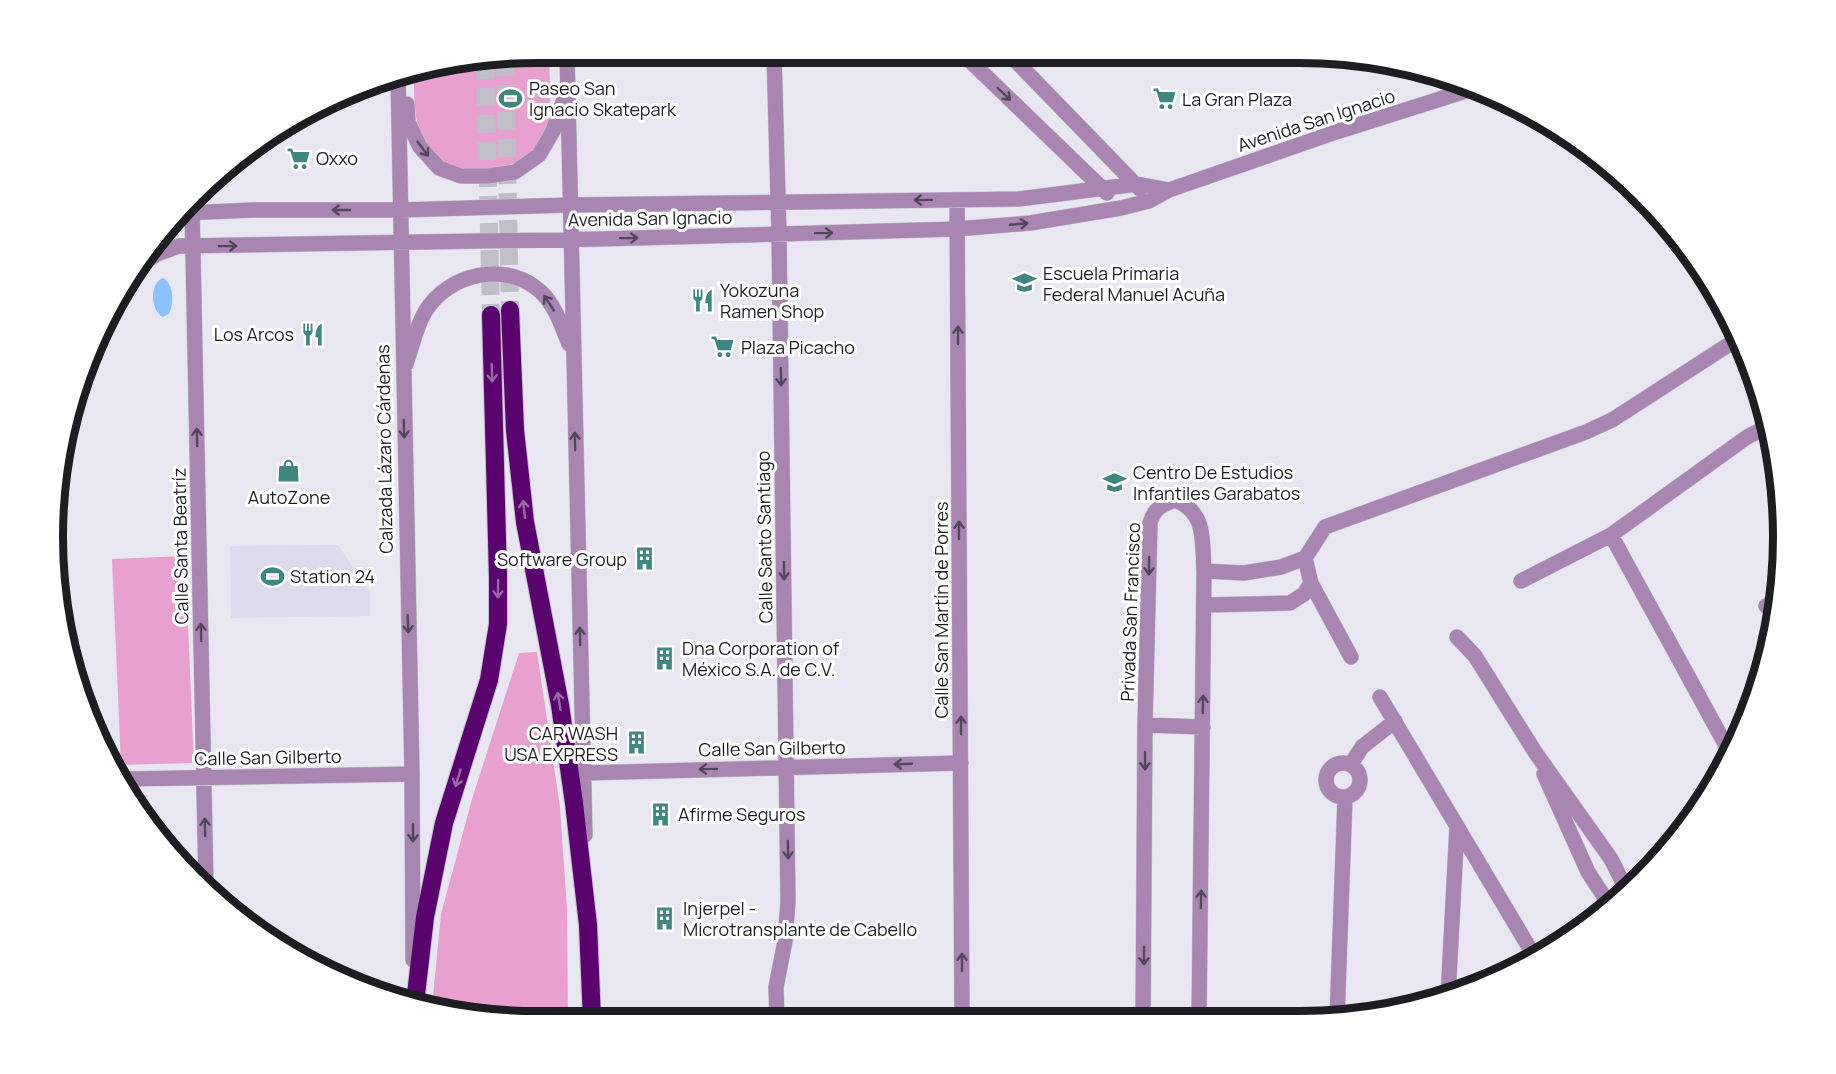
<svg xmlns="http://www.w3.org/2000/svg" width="1836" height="1074" font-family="Manrope,sans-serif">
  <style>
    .built { fill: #dedaed }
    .green { fill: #e8a1cf }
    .water { fill: #8cc0fe }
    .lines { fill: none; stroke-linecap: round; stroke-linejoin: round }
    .highway-tunnel { stroke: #c0bec8; stroke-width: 18; stroke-dasharray: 18 9; stroke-linecap: butt }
    .minor-casing { stroke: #c4c2cc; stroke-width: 16 }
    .highway-casing { stroke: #c4c2cc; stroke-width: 20 }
    .minor { stroke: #a886b1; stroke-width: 15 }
    .highway { stroke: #5a026d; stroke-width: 18 }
    .oneway { stroke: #55475b }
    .oneway2 { stroke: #9c67a7 }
    .labels { text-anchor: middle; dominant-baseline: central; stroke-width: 6; stroke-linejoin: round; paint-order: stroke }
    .poi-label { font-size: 18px; fill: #1e1d22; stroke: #fff; text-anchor: start }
    .street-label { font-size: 18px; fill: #1e1d22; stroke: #fff }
    .rim { fill: none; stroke: #1e1d22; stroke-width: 8 }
  </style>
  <rect width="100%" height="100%" fill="#e8e6f1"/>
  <path class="built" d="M338,545L370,592V616L231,618L230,546Z"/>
  <path class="green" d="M537,53H549C549,74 554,121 544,139C527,172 454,183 431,152C413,128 414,101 414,73Z
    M185,556L194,763L121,765L112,559Z
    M537,652L560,807L567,909L568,1020H505L432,1006L441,914L472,799L519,653Z"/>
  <path class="water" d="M163,278C174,284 174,303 169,314L163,317C150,311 149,283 163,278Z"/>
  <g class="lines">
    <path class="highway-tunnel" d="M505,58L510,310
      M485,61L491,315"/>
    <defs>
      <path id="minor" d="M567,53L585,835
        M774,53L779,234L788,902L785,941L776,987L777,1020
        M962,53L1107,193
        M1008,53L1140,189
        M398,75L412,774L413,960
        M407,104L408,122L420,147L439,168L461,176H488L515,172L539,155L553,131L564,99
        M957,200L962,1020
        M192,206L206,886
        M185,213L253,210H399L570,205L1019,199L1137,184L1169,190
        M133,270L157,254L179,246L601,239L957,229L1030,223L1121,208L1149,201L1169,190L1336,132L1475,88
        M406,364C412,347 416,327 425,312C448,273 507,260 541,292C555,305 562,327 569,344
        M1611,535L1730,753
        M1204,571L1244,573L1281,567L1305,558
        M1521,581L1611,535L1747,437L1769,426
        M1205,605L1290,603L1304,594L1311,583
        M1766,606L1777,599
        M1457,637L1475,656L1535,752L1611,859L1627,891
        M1351,657L1311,583L1305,558L1325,527L1586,432L1612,420L1739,338
        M1380,697L1536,959
        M1145,725L1203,727
        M1326 780a17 17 0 1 1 34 0a17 17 0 1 1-34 0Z
        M1351,764L1362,747L1395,721
        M583,773L961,763
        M1544,774L1588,872L1609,904
        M125,779L412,774
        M1448,997L1457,826
        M1337,1019L1345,798
        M1143,1020L1145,725L1150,523C1154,509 1161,505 1175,500C1207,512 1202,542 1204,571L1199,1020"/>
      <path id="highway" d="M510,310L515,430L525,522L560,705L574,803L588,925L592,1020
        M415,1003L425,917L444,823L489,680L498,624V577L491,315"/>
    </defs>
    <use href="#minor" class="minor-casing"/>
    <use href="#highway" class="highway-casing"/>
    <use href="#minor" class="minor"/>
    <use href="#highway" class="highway"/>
  </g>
  <defs><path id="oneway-shaft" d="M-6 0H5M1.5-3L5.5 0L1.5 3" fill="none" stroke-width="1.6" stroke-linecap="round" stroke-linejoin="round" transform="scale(1.5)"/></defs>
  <g class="oneway">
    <use href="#oneway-shaft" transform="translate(1004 94) rotate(44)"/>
    <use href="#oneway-shaft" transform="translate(423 149) rotate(53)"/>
    <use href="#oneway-shaft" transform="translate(923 200) rotate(179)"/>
    <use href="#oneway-shaft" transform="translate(341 210) rotate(180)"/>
    <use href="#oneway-shaft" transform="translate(1019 224) rotate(-5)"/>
    <use href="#oneway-shaft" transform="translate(824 233) rotate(-1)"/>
    <use href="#oneway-shaft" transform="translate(629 238) rotate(-1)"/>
    <use href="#oneway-shaft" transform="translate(228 246) rotate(-1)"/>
    <use href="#oneway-shaft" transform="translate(549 303) rotate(-124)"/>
    <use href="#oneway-shaft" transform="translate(958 335) rotate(-90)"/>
    <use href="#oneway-shaft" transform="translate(781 377) rotate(89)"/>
    <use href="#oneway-shaft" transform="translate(404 429) rotate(89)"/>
    <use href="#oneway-shaft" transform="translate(197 437) rotate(-91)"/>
    <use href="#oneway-shaft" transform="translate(575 441) rotate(-91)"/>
    <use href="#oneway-shaft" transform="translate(959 530) rotate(-90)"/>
    <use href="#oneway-shaft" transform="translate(1149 566) rotate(91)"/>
    <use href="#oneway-shaft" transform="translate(784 571) rotate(89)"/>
    <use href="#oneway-shaft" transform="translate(408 624) rotate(88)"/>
    <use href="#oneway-shaft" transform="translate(201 632) rotate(-91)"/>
    <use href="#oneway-shaft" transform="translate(580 636) rotate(-91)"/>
    <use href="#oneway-shaft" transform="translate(1203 704) rotate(-89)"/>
    <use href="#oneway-shaft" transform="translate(961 725) rotate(-90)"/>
    <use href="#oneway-shaft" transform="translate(1145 761) rotate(90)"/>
    <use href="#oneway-shaft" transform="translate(903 764) rotate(178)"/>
    <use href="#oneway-shaft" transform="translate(708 769) rotate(179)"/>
    <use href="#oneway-shaft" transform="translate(205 827) rotate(-91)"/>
    <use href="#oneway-shaft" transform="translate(413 833) rotate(90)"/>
    <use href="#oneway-shaft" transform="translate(788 850) rotate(89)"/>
    <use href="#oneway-shaft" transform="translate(1201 899) rotate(-89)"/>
    <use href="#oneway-shaft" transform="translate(1144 956) rotate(90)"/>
    <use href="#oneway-shaft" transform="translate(962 962) rotate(-90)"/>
  </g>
  <g class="oneway2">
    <use href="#oneway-shaft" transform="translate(492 373) rotate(88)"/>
    <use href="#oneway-shaft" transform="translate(524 509) rotate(-96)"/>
    <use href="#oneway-shaft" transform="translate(498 589) rotate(91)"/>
    <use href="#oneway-shaft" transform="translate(559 701) rotate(-100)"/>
    <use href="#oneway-shaft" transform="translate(458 778) rotate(107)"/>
  </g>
  <defs>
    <symbol id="stadium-bare" viewBox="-9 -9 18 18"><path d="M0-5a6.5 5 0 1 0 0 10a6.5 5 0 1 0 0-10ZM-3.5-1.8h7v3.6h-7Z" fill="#3f8680" stroke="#fff" stroke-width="2.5" paint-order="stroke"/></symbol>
    <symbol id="supermarket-bare" viewBox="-9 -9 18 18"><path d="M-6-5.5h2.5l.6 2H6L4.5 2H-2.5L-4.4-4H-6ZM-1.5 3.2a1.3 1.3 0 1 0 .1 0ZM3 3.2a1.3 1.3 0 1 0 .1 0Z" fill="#3f8680" stroke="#fff" stroke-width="2.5" paint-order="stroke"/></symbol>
    <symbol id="school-bare" viewBox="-9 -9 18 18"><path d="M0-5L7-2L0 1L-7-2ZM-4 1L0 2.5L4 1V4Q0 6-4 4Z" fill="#3f8680" stroke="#fff" stroke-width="2.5" paint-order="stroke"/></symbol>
    <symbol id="restaurant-bare" viewBox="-9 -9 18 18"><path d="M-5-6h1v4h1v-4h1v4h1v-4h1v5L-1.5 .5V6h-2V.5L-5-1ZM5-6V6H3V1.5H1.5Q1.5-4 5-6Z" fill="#3f8680" stroke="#fff" stroke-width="2.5" paint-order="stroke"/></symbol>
    <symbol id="shop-bare" viewBox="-9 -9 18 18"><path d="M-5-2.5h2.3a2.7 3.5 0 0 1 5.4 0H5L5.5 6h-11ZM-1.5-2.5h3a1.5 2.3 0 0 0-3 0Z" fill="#3f8680" stroke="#fff" stroke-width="2.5" paint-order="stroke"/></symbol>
    <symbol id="building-bare" viewBox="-9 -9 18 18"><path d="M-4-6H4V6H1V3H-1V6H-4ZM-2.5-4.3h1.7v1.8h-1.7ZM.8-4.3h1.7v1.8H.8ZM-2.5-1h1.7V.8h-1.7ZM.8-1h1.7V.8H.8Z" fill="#3f8680" stroke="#fff" stroke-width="2.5" paint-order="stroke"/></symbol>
  </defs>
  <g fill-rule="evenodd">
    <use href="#stadium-bare" x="494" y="82" width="33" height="33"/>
    <use href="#supermarket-bare" x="1148" y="82" width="33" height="33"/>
    <use href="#supermarket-bare" x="282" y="142" width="33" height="33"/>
    <use href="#school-bare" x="1008" y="266" width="33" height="33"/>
    <use href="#restaurant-bare" x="686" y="284" width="33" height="33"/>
    <use href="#restaurant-bare" x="296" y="318" width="33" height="33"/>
    <use href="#supermarket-bare" x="706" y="330" width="33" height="33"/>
    <use href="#shop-bare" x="272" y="454" width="33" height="33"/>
    <use href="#school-bare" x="1098" y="466" width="33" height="33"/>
    <use href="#building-bare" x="628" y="542" width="33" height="33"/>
    <use href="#stadium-bare" x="256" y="560" width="33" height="33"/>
    <use href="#building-bare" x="648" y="642" width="33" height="33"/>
    <use href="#building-bare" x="620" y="726" width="33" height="33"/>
    <use href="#building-bare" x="644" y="798" width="33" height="33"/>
    <use href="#building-bare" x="648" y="902" width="33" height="33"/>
  </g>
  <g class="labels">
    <g class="poi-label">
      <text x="529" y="88">Paseo San<tspan x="529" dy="21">Ignacio Skatepark</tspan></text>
      <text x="1182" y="99">La Gran Plaza</text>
      <text x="316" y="158">Oxxo</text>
      <text x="1043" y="273">Escuela Primaria<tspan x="1043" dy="21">Federal Manuel Acuña</tspan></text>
      <text x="720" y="290">Yokozuna<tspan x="720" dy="21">Ramen Shop</tspan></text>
      <text x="294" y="334" text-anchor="end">Los Arcos</text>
      <text x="741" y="347">Plaza Picacho</text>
      <text x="1133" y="472">Centro De Estudios<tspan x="1133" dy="21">Infantiles Garabatos</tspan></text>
      <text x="289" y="497" text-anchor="middle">AutoZone</text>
      <text x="627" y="559" text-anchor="end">Software Group</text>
      <text x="290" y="576">Station 24</text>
      <text x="682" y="648">Dna Corporation of<tspan x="682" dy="21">México S.A. de C.V.</tspan></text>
      <text x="618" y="733" text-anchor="end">CAR WASH<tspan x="618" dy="21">USA EXPRESS</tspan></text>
      <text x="678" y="814">Afirme Seguros</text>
      <text x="683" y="908">Injerpel -<tspan x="683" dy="21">Microtransplante de Cabello</tspan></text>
    </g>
    <g class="street-label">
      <text transform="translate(1316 120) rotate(-18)">Avenida San Ignacio</text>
      <text transform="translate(650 218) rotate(-1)">Avenida San Ignacio</text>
      <text transform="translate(384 449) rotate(-91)">Calzada Lázaro Cárdenas</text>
      <text transform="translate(764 537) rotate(-91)">Calle Santo Santiago</text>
      <text transform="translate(180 546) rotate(-91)">Calle Santa Beatríz</text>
      <text transform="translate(941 610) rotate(-90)">Calle San Martín de Porres</text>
      <text transform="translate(1130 612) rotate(-88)">Privada San Francisco</text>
      <text transform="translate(772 748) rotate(-1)">Calle San Gilberto</text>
      <text transform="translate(268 757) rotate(-1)">Calle San Gilberto</text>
    </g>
  </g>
  <path d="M0 0H1836V1074H0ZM537 63H1299A474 474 0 0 1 1773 537V537A474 474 0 0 1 1299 1011H537A474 474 0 0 1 63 537V537A474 474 0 0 1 537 63Z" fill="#fff" fill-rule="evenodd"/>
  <path class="rim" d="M537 63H1299A474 474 0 0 1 1773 537V537A474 474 0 0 1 1299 1011H537A474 474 0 0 1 63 537V537A474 474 0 0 1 537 63Z"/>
</svg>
